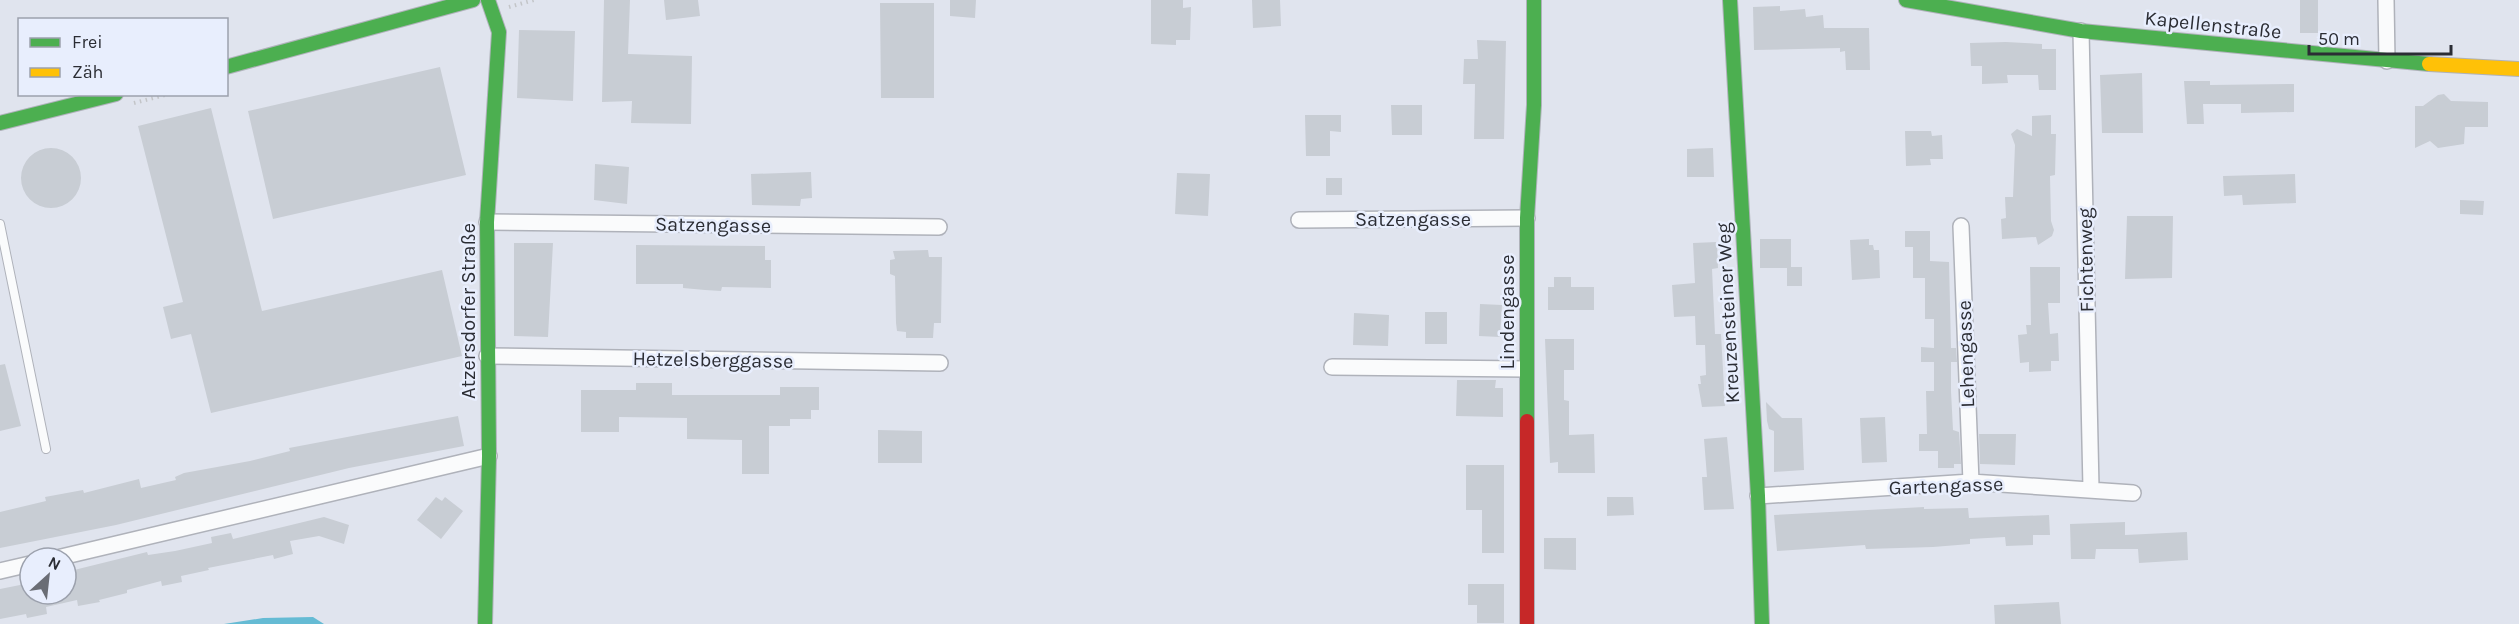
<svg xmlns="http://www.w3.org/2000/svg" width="2519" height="624" font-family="Karla,sans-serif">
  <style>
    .water { fill: #65bbd4 }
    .building { fill: #c8cdd4 }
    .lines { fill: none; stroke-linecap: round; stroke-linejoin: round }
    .lane-casing { stroke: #afb2ba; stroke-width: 10 }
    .street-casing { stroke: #afb2ba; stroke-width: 18 }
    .fast-casing { stroke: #afb2ba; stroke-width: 16 }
    .slow-casing { stroke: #afb2ba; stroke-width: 16 }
    .jam-casing { stroke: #afb2ba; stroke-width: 16 }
    .path { stroke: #c3c5c8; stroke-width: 4; stroke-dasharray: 1.5 4.5; stroke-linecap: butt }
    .lane { stroke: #fafbfc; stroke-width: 8 }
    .street { stroke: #fafbfc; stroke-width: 15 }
    .fast { stroke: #4caf50; stroke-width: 14 }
    .slow { stroke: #ffc107; stroke-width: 14 }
    .jam { stroke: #c62828; stroke-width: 14 }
    .labels { text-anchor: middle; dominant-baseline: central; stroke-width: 5; stroke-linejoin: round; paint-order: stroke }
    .street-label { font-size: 20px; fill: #2b2d34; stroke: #e8eefd }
  </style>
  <rect width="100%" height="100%" fill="#e0e4ee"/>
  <path class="water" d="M313,617L324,624H224L263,618Z"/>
  <path class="building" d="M604,0H630L628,54L692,56L691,124L631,123L632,101L602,102Z
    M664,0H698L700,16L666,20Z
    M950,0H976L975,18L950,16Z
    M1151,0H1183V8L1191,7L1190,40H1176V45L1151,44Z
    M1252,0H1280L1281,26L1253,28Z
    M2300,0H2318V33H2300Z
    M880,3H934V98H881Z
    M1780,6V11L1805,9L1806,17L1823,15L1824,28H1869L1870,70H1846L1845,51L1840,52V48L1754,50L1753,7Z
    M519,30L575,31L573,101L517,98Z
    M1477,40L1506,41L1504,139H1474L1475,84H1463L1464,59H1478Z
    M2006,42L2042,44V49H2056V90H2039L2038,75H2007L2008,83L1982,84V66H1971L1970,43Z
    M440,67L466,175L273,219L248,111Z
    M2142,73L2143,133H2102L2100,75Z
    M2184,81H2210V85L2294,84V112L2241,113V104H2203L2204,124H2187Z
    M2444,94L2451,101L2488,102V127H2465L2464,144L2438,148L2430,141L2415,148V106H2423L2438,95Z
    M1391,105H1422V135H1392Z
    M211,108L262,311L442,270L462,356L211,413L191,334L171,339L163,307L183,302L138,126Z
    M1305,115H1341V132L1330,131V156H1306Z
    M2051,115V134H2056L2055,175L2050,176L2051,221L2054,230L2052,236L2038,245L2036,237L2002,239L2001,219L2006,218L2005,197H2013L2015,145L2011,134L2017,129L2032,136V116Z
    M1905,131H1931L1932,136L1942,135L1943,159H1930L1931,165L1906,166Z
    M21 178a30 30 0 1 1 60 0a30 30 0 1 1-60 0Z
    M1713,148L1714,177H1687V149Z
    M595,164L629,167L627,204L594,200Z
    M811,172L812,198L801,199L800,206L752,205L751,174Z
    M1177,173L1210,174L1208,216L1175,214Z
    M2295,174L2296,203L2243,205L2242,195L2224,196L2223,176Z
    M1326,178H1342V195H1326Z
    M2460,200L2484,201L2483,215L2460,214Z
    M2127,216H2173L2172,278L2125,279Z
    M1905,231H1930V261L1949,262L1951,348H1956L1957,362H1951V391L1953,430L1959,432L1961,464H1954V468H1938V451H1919V434H1927L1926,391H1934V362H1921V347L1934,348V319H1925V278H1913V247H1905Z
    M1760,239H1791V267H1802V286H1787V268H1760Z
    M1869,239V245H1873L1874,250H1879L1880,278L1852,280L1850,240Z
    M1717,242L1718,268L1712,269L1715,334H1721L1725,406L1702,407L1698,384H1701L1700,376L1706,375L1705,345H1696L1695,316L1674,317L1672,285L1695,283L1693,243Z
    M514,243H553L548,337L514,336Z
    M636,245L765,246V260H771V288L722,287L721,291L705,290L683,288V284H636Z
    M928,250L929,257H942L941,323H934L933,338H906V332L897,331L896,323L895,276L890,274V260L895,259L893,251Z
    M2030,267H2060V303H2048L2050,334L2058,333L2059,361H2051V371L2029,372V362L2020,363L2018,335L2027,334L2026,325H2031Z
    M1554,277H1571V287H1594V310H1548V287H1554Z
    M1480,304L1502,305L1500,337L1479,336Z
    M1425,312H1447V344H1425Z
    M1354,313L1389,315L1388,346L1353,345Z
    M1545,339H1574V370H1564V400L1569,401V435L1594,434L1595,473H1558V462L1550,463Z
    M5,364L21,426L0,431V365Z
    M1457,380H1496L1495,388H1503V417L1456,416Z
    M636,383H672V395H780V387H819V410H811V419H790V426H769V474H742V440L687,439V418L619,417V432H581V390H636Z
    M1766,402L1782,418H1802L1804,470L1774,472V431L1769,429L1767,421Z
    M458,416L464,446L349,468L116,525L0,548V512L46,501L45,497L83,490L84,493L139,479L141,488L176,480L175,477L184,473L250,461L290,451L289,448Z
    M1885,417L1887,462L1862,463L1860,418Z
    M878,430L922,431V463H878Z
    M1979,434H2016L2015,465L1980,464Z
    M1727,437L1734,509L1704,510L1702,477H1707L1704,439Z
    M1466,465H1504V553H1482V510H1466Z
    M436,497L442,501L445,497L463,511L441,539L417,520Z
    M1607,497H1633L1634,515L1607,516Z
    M1924,507V509L1968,508L1969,518L2049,515L2050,535H2033V545L2006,546L2005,537L1970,539V544L1933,547L1866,549L1865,545L1777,551L1774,515Z
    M324,517L349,525L344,544L319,536L290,541L293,554L274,559L273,555L208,568L209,570L181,576L182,582L162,586L161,581L127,590V593L99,600L100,602L78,606L77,600L46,607L47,614L27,618L26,614L0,619V589L30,583V594H66V572L147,552L148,555L175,551L212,543L211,537L231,533L233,539Z
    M2125,522V535L2187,532L2188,560L2139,563L2138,549H2096L2095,559H2071L2070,524Z
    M1544,538H1576V570L1544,569Z
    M1468,584H1504V623H1477V605H1468Z
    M2059,602L2061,624H1995L1994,605Z"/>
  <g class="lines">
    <defs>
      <path id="lane" d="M0,224L46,449"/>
      <path id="street" d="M2386,0L2387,61
        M2081,31L2091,488
        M1299,220L1527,218
        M487,222L939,227
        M1961,226L1971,482
        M487,356L940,363
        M1332,367L1526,369
        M1758,496L1971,482L2133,493
        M57,558L489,456
        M0,571L30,564"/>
      <path id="fast" d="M1730,0L1758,496L1762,624
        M1906,0L2081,31L2429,64
        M226,67L473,0
        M0,123L116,94
        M1527,421V218L1534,105V0
        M485,624L489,456L487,222L499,32L488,0"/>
      <path id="slow" d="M2429,64L2519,69"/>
      <path id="jam" d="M1527,421V624"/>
    </defs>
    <use href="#lane" class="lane-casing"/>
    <use href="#street" class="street-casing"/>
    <use href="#fast" class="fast-casing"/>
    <use href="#slow" class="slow-casing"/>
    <use href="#jam" class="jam-casing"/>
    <path class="path" d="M509,7L534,0
      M134,103L169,94"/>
    <use href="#lane" class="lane"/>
    <use href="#street" class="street"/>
    <use href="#fast" class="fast"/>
    <use href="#slow" class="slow"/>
    <use href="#jam" class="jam"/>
  </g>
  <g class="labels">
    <g class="street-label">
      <text transform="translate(2213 25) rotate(6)">Kapellenstraße</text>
      <text x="1413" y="219">Satzengasse</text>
      <text transform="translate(713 225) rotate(1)">Satzengasse</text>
      <text transform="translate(2086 260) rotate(-91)">Fichtenweg</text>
      <text transform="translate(468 311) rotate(-90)">Atzersdorfer Straße</text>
      <text transform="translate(1507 312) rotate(-90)">Lindengasse</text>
      <text transform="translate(1728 313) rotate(-93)">Kreuzensteiner Weg</text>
      <text transform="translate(1966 354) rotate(-92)">Lehengasse</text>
      <text transform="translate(713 360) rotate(1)">Hetzelsberggasse</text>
      <text transform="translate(1946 486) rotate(-2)">Gartengasse</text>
    </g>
  </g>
  <rect x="18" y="18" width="210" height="78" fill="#e8eefd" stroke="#9ca1ad" stroke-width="1.5"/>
  <rect x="30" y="38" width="30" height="9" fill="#4caf50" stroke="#9ca1ad" stroke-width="1.5"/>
  <text x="72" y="48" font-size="18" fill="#2b2d34">Frei</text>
  <rect x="30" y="68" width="30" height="9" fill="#ffc107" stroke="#9ca1ad" stroke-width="1.5"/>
  <text x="72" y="78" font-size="18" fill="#2b2d34">Zäh</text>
  <g transform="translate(48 576) rotate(27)"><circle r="28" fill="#e8eefd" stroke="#9ca1ad" stroke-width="1.5"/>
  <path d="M0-4.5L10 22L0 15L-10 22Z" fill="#6a6d75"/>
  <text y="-9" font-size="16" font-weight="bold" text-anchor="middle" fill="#2b2d34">N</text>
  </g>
  <path d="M2309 45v9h142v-9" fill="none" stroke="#2b2d34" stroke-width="3"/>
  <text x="2318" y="45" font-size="18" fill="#2b2d34" stroke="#e8eefd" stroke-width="4.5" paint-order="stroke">50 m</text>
</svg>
